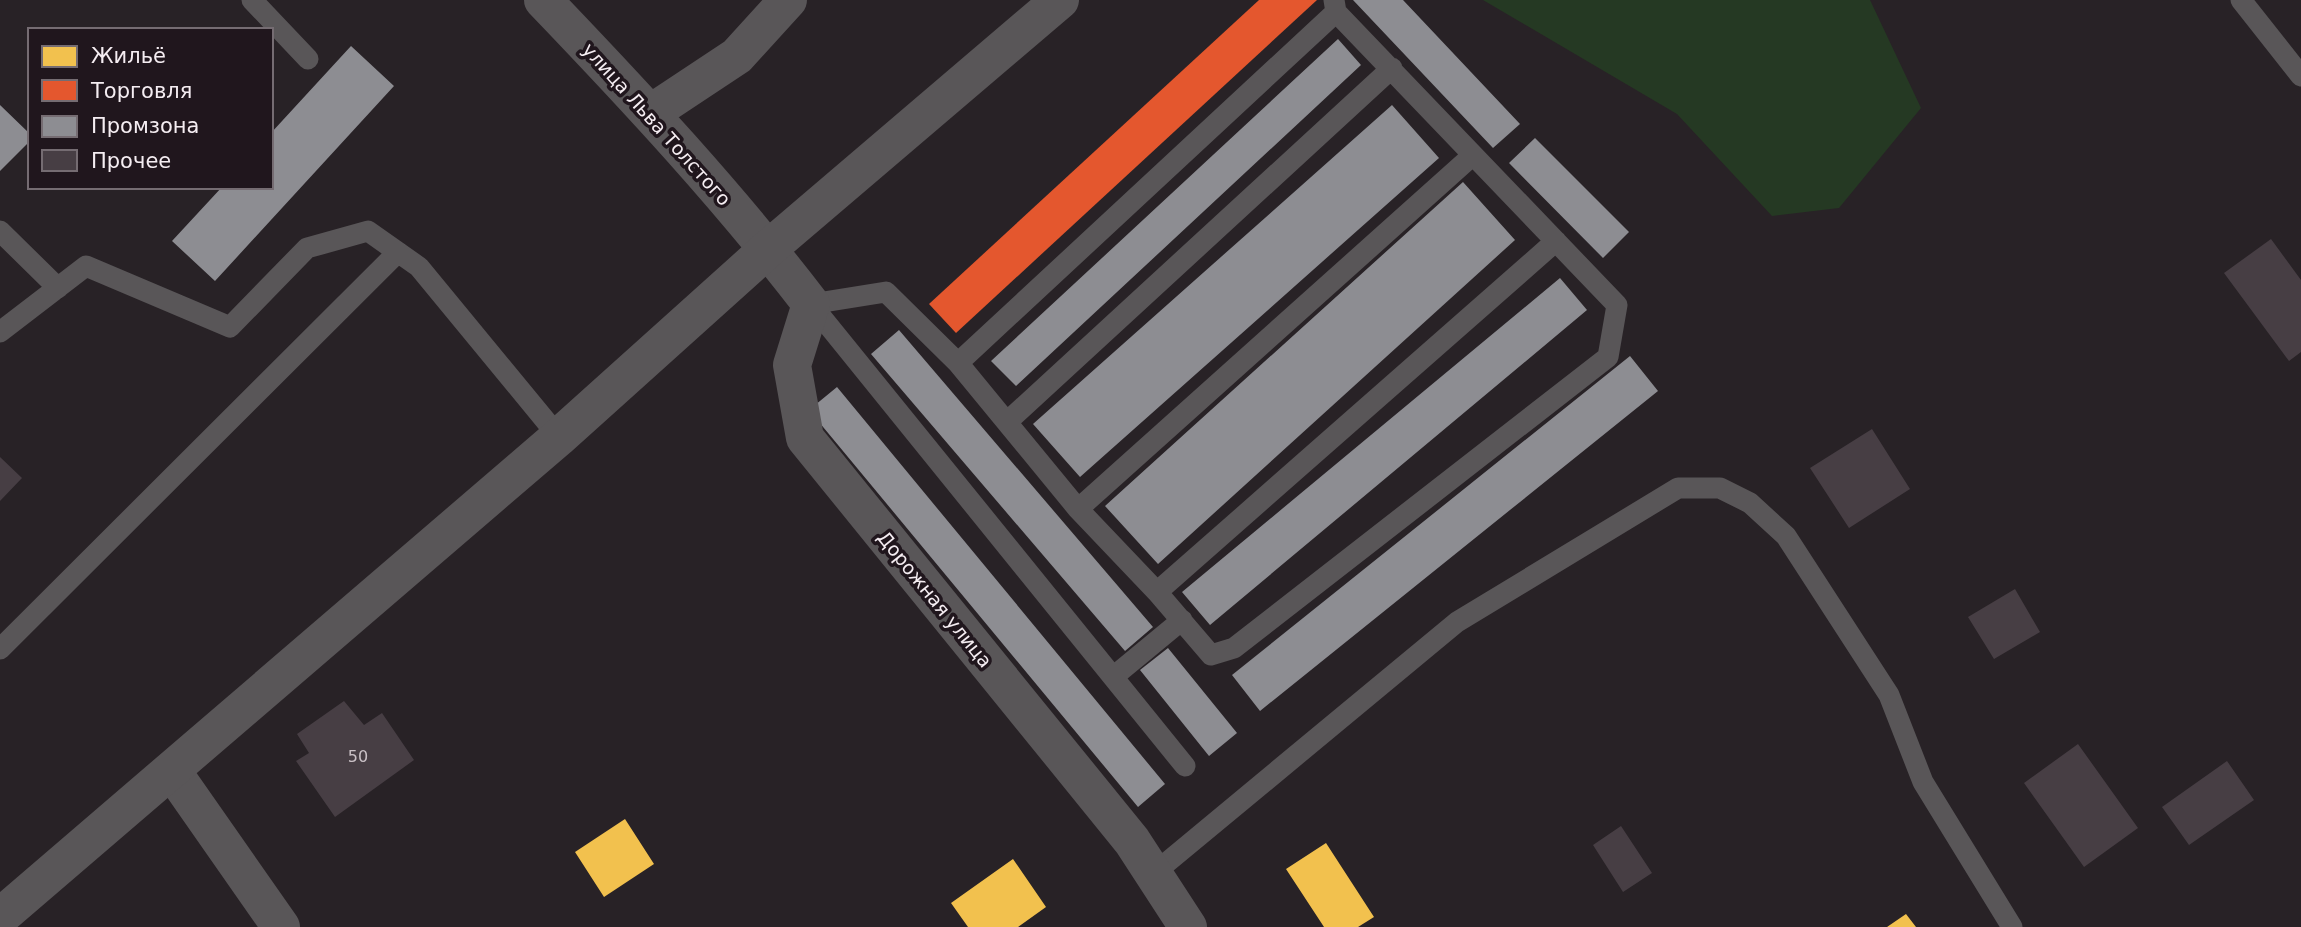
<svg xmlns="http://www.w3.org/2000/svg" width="2301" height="927" font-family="'DejaVu Sans',sans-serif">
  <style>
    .green { fill: #253923 }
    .homes { fill: #f2c14e }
    .shops { fill: #e4572e }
    .industry { fill: #8d8d92 }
    .building { fill: #473e44 }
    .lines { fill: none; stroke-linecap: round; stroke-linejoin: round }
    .service { stroke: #595658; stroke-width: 21 }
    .minor { stroke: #595658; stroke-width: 38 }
    .tertiary { stroke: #595658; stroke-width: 38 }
    .labels { text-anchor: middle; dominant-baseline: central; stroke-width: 7; stroke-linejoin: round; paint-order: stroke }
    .number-label { font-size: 16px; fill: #cac1c6 }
    .street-label { font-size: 19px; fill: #f5edf2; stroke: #20161d }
  </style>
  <rect width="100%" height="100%" fill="#282226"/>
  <path class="green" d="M1483,0H1870L1921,108L1839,208L1772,216L1677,114Z"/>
  <path class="homes" d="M625,819L654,864L604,897L575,852Z
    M1326,843L1374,917L1358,927H1324L1286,869Z
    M1013,859L1046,907L1018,927H968L951,903Z
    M1906,914L1916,927H1887Z"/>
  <path class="shops" d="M1259,0H1317L956,333L929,304Z"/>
  <path class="industry" d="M1353,0H1403L1520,124L1493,148Z
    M1338,39L1361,65L1016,386L991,361Z
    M351,46L394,86L215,281L172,241L222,187H271V133Z
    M0,105L30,134V141L0,171Z
    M1392,105L1439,158L1080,477L1033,424Z
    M1535,138L1629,232L1603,258L1509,163Z
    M1463,182L1515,240L1158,564L1105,506Z
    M1560,278L1587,310L1210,625L1182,592Z
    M899,330L1153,627L1125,651L871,354Z
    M1630,356L1658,391L1260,711L1232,675Z
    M837,387L1165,784L1138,807L809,410Z
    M1168,648L1237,733L1209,756L1140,670Z"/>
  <path class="building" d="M2271,239L2301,280V352L2289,361L2224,273Z
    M1872,429L1910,489L1849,528L1810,468Z
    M0,457L22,478L0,501Z
    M2015,589L2040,632L1994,659L1968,617Z
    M344,701L364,725L382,713L414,760L335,817L296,761L309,753L297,734Z
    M2078,744L2138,828L2084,867L2024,783Z
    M2227,761L2254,800L2189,845L2162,807Z
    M1621,826L1652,873L1623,892L1593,845Z"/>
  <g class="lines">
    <path class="service" d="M252,0L308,59
      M2241,0L2301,76
      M0,231L58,288
      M0,332L86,266L230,327L307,248L368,231L419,267L559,437
      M958,363L1336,12
      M1008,421L1392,68
      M1078,509L1473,155
      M1157,592L1556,241
      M0,649L398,252
      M1113,677L1182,620
      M1185,766L811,304L886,292L958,363L1078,509L1157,592L1211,655L1234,648L1608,357L1617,305L1336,12L1334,0
      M1153,874L1457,622L1678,488H1720L1750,503L1786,536L1889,695L1923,782L2012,927"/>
    <path class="minor" d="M543,0C637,98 728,196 811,304L792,365L805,438L1132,841L1188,927
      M651,113L737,56L788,0
      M172,771L281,927"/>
    <path class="tertiary" d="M0,917L559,437L768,249L1060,0"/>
  </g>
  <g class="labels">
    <g class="number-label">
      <text x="358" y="756">50</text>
    </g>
    <g class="street-label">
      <text transform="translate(657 124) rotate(48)">улица Льва Толстого</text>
      <text transform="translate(935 599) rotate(51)">Дорожная улица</text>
    </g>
  </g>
  <rect x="28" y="28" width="245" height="161" fill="#20161d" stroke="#756c72" stroke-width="2"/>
  <rect x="42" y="46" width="35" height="21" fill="#f2c14e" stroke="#756c72" stroke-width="2"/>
  <text x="91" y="63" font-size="21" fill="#f5edf2">Жильё</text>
  <rect x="42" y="80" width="35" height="21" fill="#e4572e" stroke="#756c72" stroke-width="2"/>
  <text x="91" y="98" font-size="21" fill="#f5edf2">Торговля</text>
  <rect x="42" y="116" width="35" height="21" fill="#8d8d92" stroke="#756c72" stroke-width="2"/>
  <text x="91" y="133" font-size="21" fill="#f5edf2">Промзона</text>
  <rect x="42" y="150" width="35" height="21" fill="#473e44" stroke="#756c72" stroke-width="2"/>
  <text x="91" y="168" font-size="21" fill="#f5edf2">Прочее</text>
</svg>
